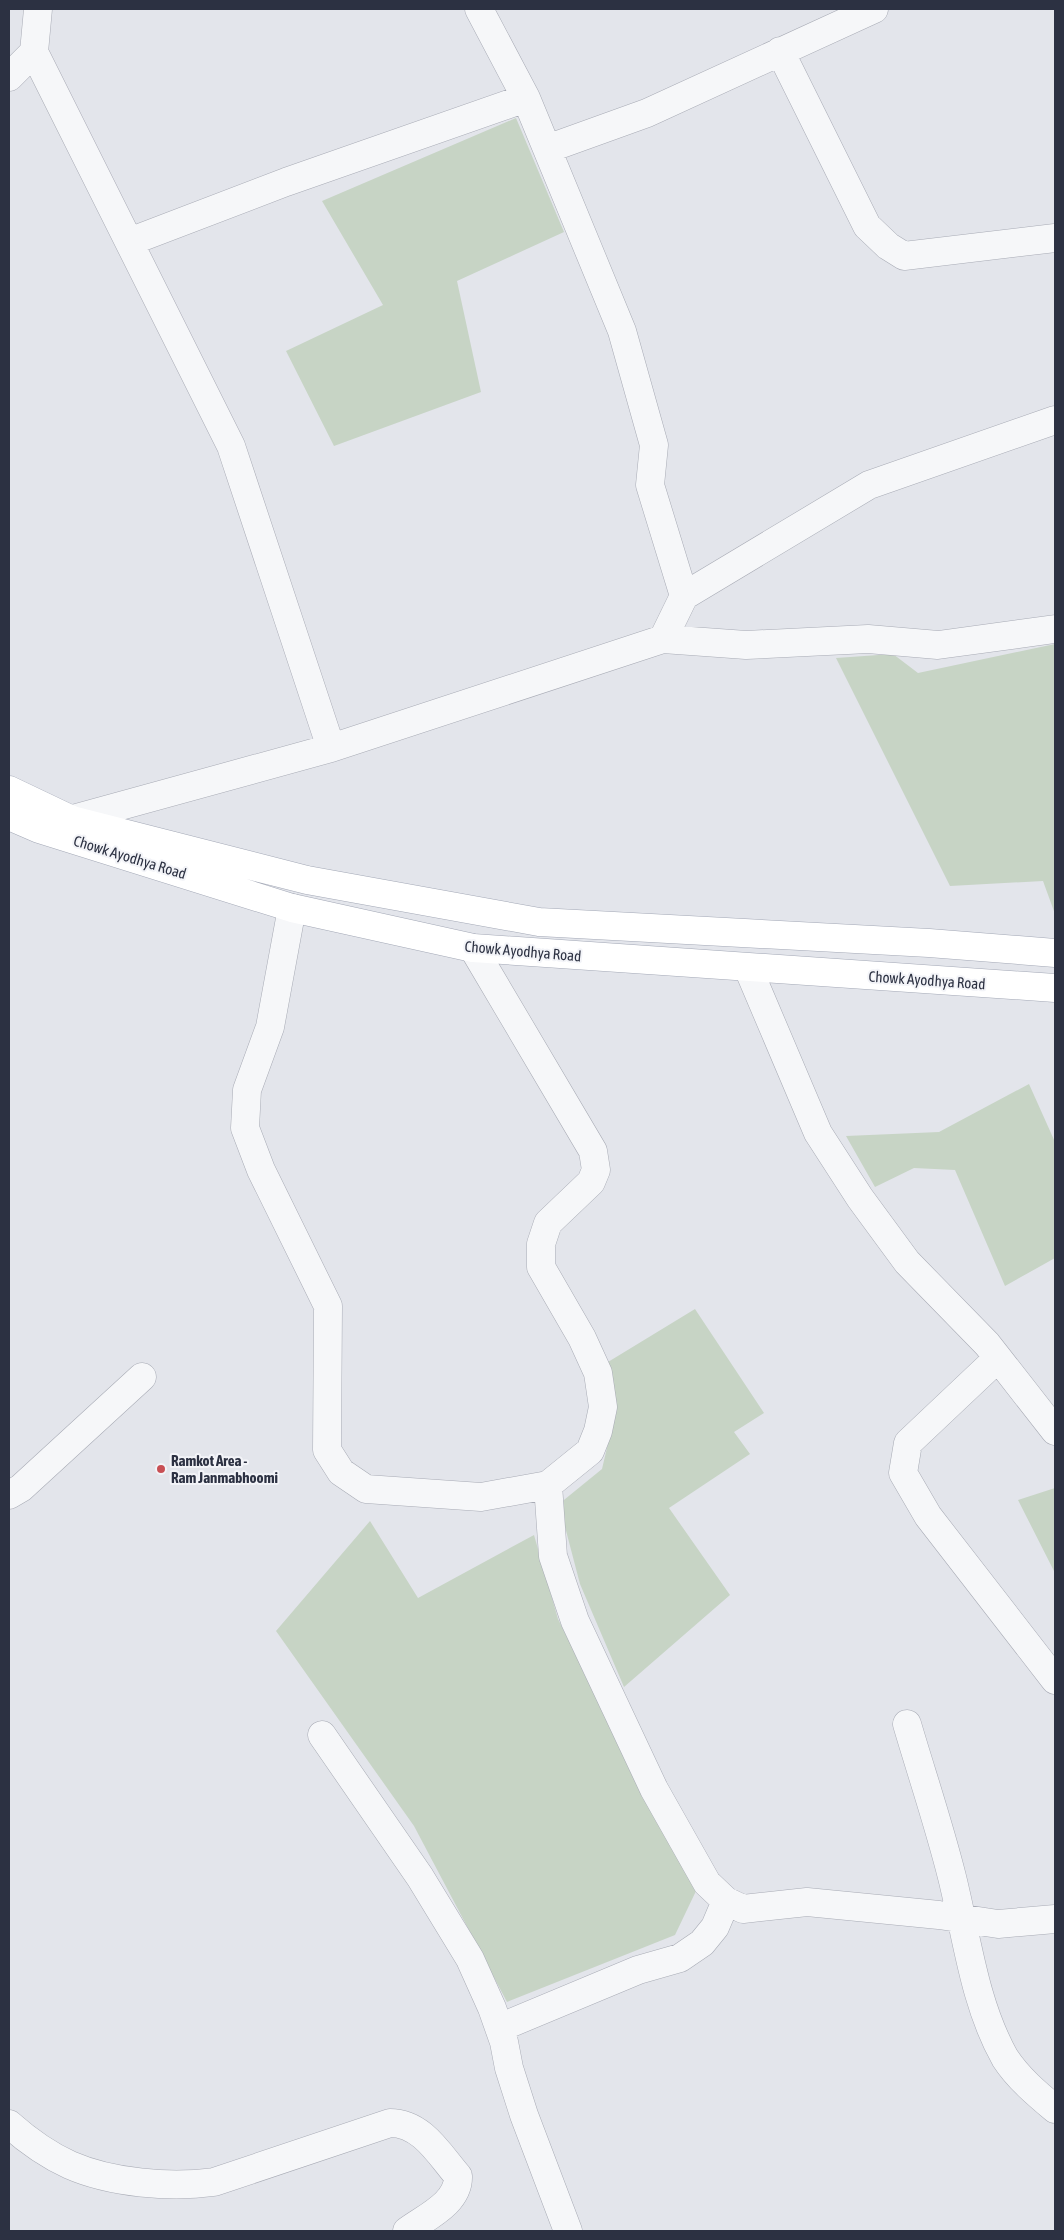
<svg xmlns="http://www.w3.org/2000/svg" width="1064" height="2240" font-family="'Asap Condensed',sans-serif">
  <style>
    .green { fill: #c7d4c5 }
    .lines { fill: none; stroke-linecap: round; stroke-linejoin: round }
    .minor-casing { stroke: #a8abb5; stroke-width: 29 }
    .primary-casing { stroke: #a3a8b6; stroke-width: 29 }
    .minor { stroke: #f6f7f9; stroke-width: 28 }
    .primary { stroke: #fff; stroke-width: 28 }
    .poi-dot { fill: #c84f54; stroke: #f3f4f8; stroke-width: 2 }
    .labels { text-anchor: middle; dominant-baseline: central; stroke-width: 4; stroke-linejoin: round; paint-order: stroke }
    .street-label { font-size: 15px; fill: #2c3142; stroke: #f3f4f8 }
    .poi-label { font-size: 15px; font-weight: bold; fill: #2c3142; stroke: #f3f4f8; text-anchor: start }
  </style>
  <rect width="100%" height="100%" fill="#e3e5eb"/>
  <path class="green" d="M516,118L564,232L457,281L481,392L334,446L286,351L383,305L322,201Z
    M1055,644V914L1043,881L950,886L836,658L893,654L918,673Z
    M1029,1084L1055,1142V1258L1005,1286L955,1170L914,1168L875,1187L846,1136L939,1132Z
    M695,1309L764,1413L734,1432L750,1454L669,1508L730,1595L624,1687L580,1584L559,1504L602,1469L610,1435L608,1362Z
    M1055,1488V1573L1018,1500Z
    M370,1521L418,1598L534,1535L558,1619L696,1891L675,1935L507,2002L414,1826L276,1631Z"/>
  <g class="lines">
    <defs>
      <path id="minor" d="M479,9L526,98
        M780,51L867,226L888,246L904,256L1055,238
        M34,52L38,9
        M9,77L34,52L231,446L331,748L62,822
        M547,149L647,113L874,9
        M129,242L286,182L526,98L622,331L654,445L650,485L684,596L663,639
        M684,596L869,485L1055,420
        M331,748L663,639L746,645L868,639L938,645L1055,629
        M292,908L270,1027L247,1090L245,1128L261,1170L328,1306L327,1450L341,1472L366,1489L481,1497L548,1485
        M473,948L593,1151L596,1170L591,1182L548,1223L541,1244V1267L582,1338L598,1373L603,1407L598,1431L590,1451L548,1485L553,1556L575,1621L654,1789L707,1883L726,1901L743,1909L807,1902L939,1915L998,1924L1055,1919
        M748,968L818,1133L860,1198L907,1262L987,1344L1055,1431
        M998,1358L908,1443L903,1473L928,1516L1055,1680
        M9,1495L21,1488L142,1377
        M907,1724C922,1775 939,1825 952,1877C967,1937 974,2003 1005,2058C1018,2078 1037,2094 1055,2109
        M322,1735L420,1877L470,1959L492,2008L504,2042L509,2068L524,2115L568,2231
        M499,2028L638,1970L680,1958L702,1943L715,1927L726,1901
        M9,2124C27,2140 48,2155 70,2165C111,2183 170,2188 214,2182L390,2123C422,2123 439,2154 458,2176C459,2203 426,2217 407,2231"/>
      <path id="primary" d="M9,790L72,820L307,880L539,922L929,943L1055,953
        M9,816L39,829L292,908L473,948L1055,988"/>
    </defs>
    <use href="#minor" class="minor-casing"/>
    <use href="#primary" class="primary-casing"/>
    <use href="#minor" class="minor"/>
    <use href="#primary" class="primary"/>
  </g>
  <circle class="poi-dot" cx="161" cy="1469" r="5"/>
  <g class="labels">
    <g class="street-label">
      <text transform="translate(130 857) rotate(17)">Chowk Ayodhya Road</text>
      <text transform="translate(523 951) rotate(5)">Chowk Ayodhya Road</text>
      <text transform="translate(927 980) rotate(4)">Chowk Ayodhya Road</text>
    </g>
    <g class="poi-label">
      <text x="171" y="1460">Ramkot Area -<tspan x="171" dy="17">Ram Janmabhoomi</tspan></text>
    </g>
  </g>
  <rect width="1064" height="2240" fill="none" stroke="#2c3142" stroke-width="20"/>
</svg>
